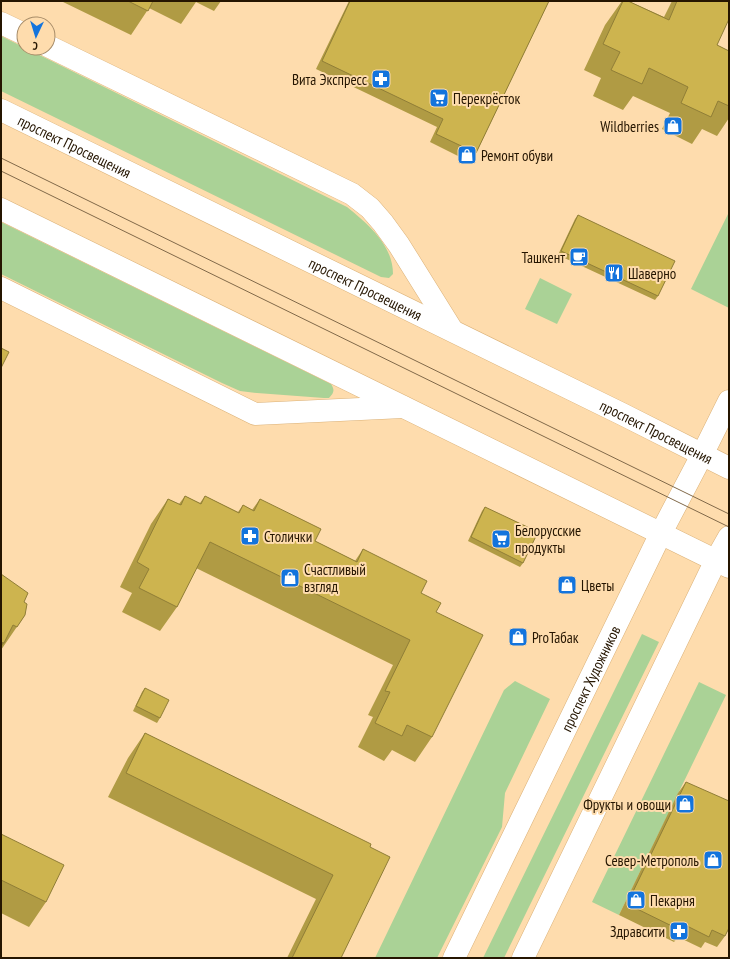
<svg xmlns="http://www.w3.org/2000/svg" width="730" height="959" font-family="'PT Sans Narrow',sans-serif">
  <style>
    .green { fill: #aad296 }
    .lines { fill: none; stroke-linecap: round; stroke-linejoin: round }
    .street-casing { stroke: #dbb177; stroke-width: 23 }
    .secondary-casing { stroke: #dbb177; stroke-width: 23 }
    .street { stroke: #fff; stroke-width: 22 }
    .secondary { stroke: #fff; stroke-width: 22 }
    .tram { stroke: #816949; stroke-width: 1 }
    .wall { fill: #b09b44 }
    .shaded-wall { fill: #907e37 }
    .building { fill: #cdb44f; stroke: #907e37 }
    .labels { text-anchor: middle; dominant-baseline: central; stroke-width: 4; stroke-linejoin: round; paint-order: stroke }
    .poi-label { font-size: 15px; fill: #251500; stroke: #fedcad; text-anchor: start }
    .street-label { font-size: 15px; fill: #251500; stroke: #fedcad }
  </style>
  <rect width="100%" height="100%" fill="#fedcad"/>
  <path class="green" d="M1,36L347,207C368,224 393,245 393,274L389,278L381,277L1,91Z
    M729,212V308L691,289Z
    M1,222L331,384C335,390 334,393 329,398H324L257,393L240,391L222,383L1,274Z
    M540,278L572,294L557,324L525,309Z
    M642,634L659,642L504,958H483Z
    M515,681L550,699L505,793L502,827L437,958H375L504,690Z
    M699,682L726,695L619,915L592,902Z"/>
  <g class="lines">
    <defs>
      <path id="street" d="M1,23L24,34
        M48,46L352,194L370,208L383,223L399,245L452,330
        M1,288L255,414L403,407"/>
      <g id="secondary">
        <path id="s1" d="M1,110L622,414L729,468"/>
        <path d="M1,209L729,567"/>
        <path id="s2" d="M454,958L661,533L702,455L729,401"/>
        <path d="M523,958L684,626L716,560L729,537"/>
      </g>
    </defs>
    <use href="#street" class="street-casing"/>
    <use href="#secondary" class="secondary-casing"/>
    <use href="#street" class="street"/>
    <use href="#secondary" class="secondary"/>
    <path class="tram" d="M1,158L729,514
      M1,171L729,527"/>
  </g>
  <path class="wall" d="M61,1H221L214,11L196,2L181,24L149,8L131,35Z
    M349,1H549L476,153L470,162L430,142L437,127L316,69Z
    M622,1H628L664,17L672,1H729L717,45L729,51V118L717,136L702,129L692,144L662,129L670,113L633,96L623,110L593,96L601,78L584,70L605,25Z
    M578,215L658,296L655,300L558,255L575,219Z
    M185,496L200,503L205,496L238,512L243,505L252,510L260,499L315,541L355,561L363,549L421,593L436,612L432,737L415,762L392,750L384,761L358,747L373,717L368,715L393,665L196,568L177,607L160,631L122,612L132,593L120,587L151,524L168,499L179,504Z
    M485,507L523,563L520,567L468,541L482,511Z
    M1,574L24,602L25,615L1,650Z
    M145,688L160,718L157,723L133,711L142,692Z
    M145,733L370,847L341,958H287L316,899L108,797L128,758Z
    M686,782L725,936L717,947L705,942L701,948L678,937L674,942L619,915L678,793Z
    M1,834L46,902L29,927L1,913Z"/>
  <path class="shaded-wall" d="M1,642L4,643L1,647Z"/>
  <path class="building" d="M128,1H153L148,11Z
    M350,1H549L476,153L436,134L443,119L322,61Z
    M623,1H628L669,20L677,1H729V19L717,45L729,51V106L718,101L711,117L681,103L688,87L649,68L642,84L611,70L620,52L603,44Z
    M578,215L675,261L658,296L561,251Z
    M1,348L9,352L1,368Z
    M185,496L201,504L205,496L239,513L243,505L254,511L260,499L321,529L315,541L357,562L363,549L427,581L421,593L441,603L436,612L483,635L432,737L407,725L402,736L375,723L390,692L385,691L410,640L210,542L177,607L139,588L149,569L137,562L168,499L181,505Z
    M485,507L538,532L523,563L471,537Z
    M1,574L28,593L24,602L27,604L25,615L17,627L13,625L4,643L1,642Z
    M145,688L169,700L160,718L136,706Z
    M145,733L371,844L370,847L390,857L341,958H292L333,875L126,773Z
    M686,782L729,801V928L725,936L712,930L709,937L685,925L682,931L627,904Z
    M1,834L64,865L46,902L1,880Z"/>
  <defs>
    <symbol id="pharmacy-square" viewBox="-11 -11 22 22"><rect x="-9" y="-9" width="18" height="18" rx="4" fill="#1374dd" stroke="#fedcad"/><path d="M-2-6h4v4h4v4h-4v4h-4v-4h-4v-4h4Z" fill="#fff"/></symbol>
    <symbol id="supermarket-square" viewBox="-11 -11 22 22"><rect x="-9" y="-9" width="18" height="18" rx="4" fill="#1374dd" stroke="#fedcad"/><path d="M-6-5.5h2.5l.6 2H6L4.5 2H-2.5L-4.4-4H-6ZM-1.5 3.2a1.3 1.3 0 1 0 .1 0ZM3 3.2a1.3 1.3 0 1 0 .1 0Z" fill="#fff"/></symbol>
    <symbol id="shop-square" viewBox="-11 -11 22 22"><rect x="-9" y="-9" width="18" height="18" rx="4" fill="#1374dd" stroke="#fedcad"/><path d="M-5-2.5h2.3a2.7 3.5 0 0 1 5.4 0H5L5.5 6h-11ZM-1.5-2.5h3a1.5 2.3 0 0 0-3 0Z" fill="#fff"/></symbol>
    <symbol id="cafe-square" viewBox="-11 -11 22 22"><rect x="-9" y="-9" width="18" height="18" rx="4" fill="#1374dd" stroke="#fedcad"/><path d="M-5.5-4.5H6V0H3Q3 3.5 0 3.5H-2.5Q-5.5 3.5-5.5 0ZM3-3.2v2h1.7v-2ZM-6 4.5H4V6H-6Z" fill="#fff"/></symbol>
    <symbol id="restaurant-square" viewBox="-11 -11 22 22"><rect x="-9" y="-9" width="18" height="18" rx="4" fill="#1374dd" stroke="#fedcad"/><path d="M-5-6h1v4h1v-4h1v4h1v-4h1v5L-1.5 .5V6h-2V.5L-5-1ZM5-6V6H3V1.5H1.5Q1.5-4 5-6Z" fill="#fff"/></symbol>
  </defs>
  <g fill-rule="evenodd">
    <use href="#pharmacy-square" x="370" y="68" width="22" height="22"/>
    <use href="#supermarket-square" x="428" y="87" width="22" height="22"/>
    <use href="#shop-square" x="662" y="115" width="22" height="22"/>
    <use href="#shop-square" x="456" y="144" width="22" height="22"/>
    <use href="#cafe-square" x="568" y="246" width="22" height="22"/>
    <use href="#restaurant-square" x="603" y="262" width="22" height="22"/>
    <use href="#pharmacy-square" x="239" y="525" width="22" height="22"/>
    <use href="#supermarket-square" x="490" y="528" width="22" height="22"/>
    <use href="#shop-square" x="279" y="567" width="22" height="22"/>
    <use href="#shop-square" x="556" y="574" width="22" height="22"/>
    <use href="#shop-square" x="507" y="626" width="22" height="22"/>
    <use href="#shop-square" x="674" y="793" width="22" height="22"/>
    <use href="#shop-square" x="702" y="849" width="22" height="22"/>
    <use href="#shop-square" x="625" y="889" width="22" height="22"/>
    <use href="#pharmacy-square" x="668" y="920" width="22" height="22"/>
  </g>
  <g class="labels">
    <g class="poi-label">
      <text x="367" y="79" text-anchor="end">Вита Экспресс</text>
      <text x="453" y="98">Перекрёсток</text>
      <text x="659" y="126" text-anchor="end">Wildberries</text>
      <text x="481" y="155">Ремонт обуви</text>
      <text x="565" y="257" text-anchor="end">Ташкент</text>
      <text x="628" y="273">Шаверно</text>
      <text x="515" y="530">Белорусские<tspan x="515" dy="17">продукты</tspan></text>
      <text x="264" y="536">Столички</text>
      <text x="304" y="569">Счастливый<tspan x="304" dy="17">взгляд</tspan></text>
      <text x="581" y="585">Цветы</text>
      <text x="532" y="637">ProТабак</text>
      <text x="671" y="804" text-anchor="end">Фрукты и овощи</text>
      <text x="699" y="860" text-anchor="end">Север-Метрополь</text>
      <text x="650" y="900">Пекарня</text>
      <text x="665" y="931" text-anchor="end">Здравсити</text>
    </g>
    <g class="street-label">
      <text stroke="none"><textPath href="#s1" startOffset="82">проспект Просвещения</textPath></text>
      <text stroke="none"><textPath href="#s1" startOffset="406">проспект Просвещения</textPath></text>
      <text stroke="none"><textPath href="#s1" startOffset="730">проспект Просвещения</textPath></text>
      <text stroke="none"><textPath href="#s2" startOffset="311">проспект Художников</textPath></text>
    </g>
  </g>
  <rect width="730" height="959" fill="none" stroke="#251500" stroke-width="4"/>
  <g transform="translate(36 36) rotate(184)"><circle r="19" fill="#fedcad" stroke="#a78c68"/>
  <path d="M0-3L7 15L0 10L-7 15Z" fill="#1374dd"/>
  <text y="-6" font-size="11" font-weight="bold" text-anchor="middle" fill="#251500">С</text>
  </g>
</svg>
